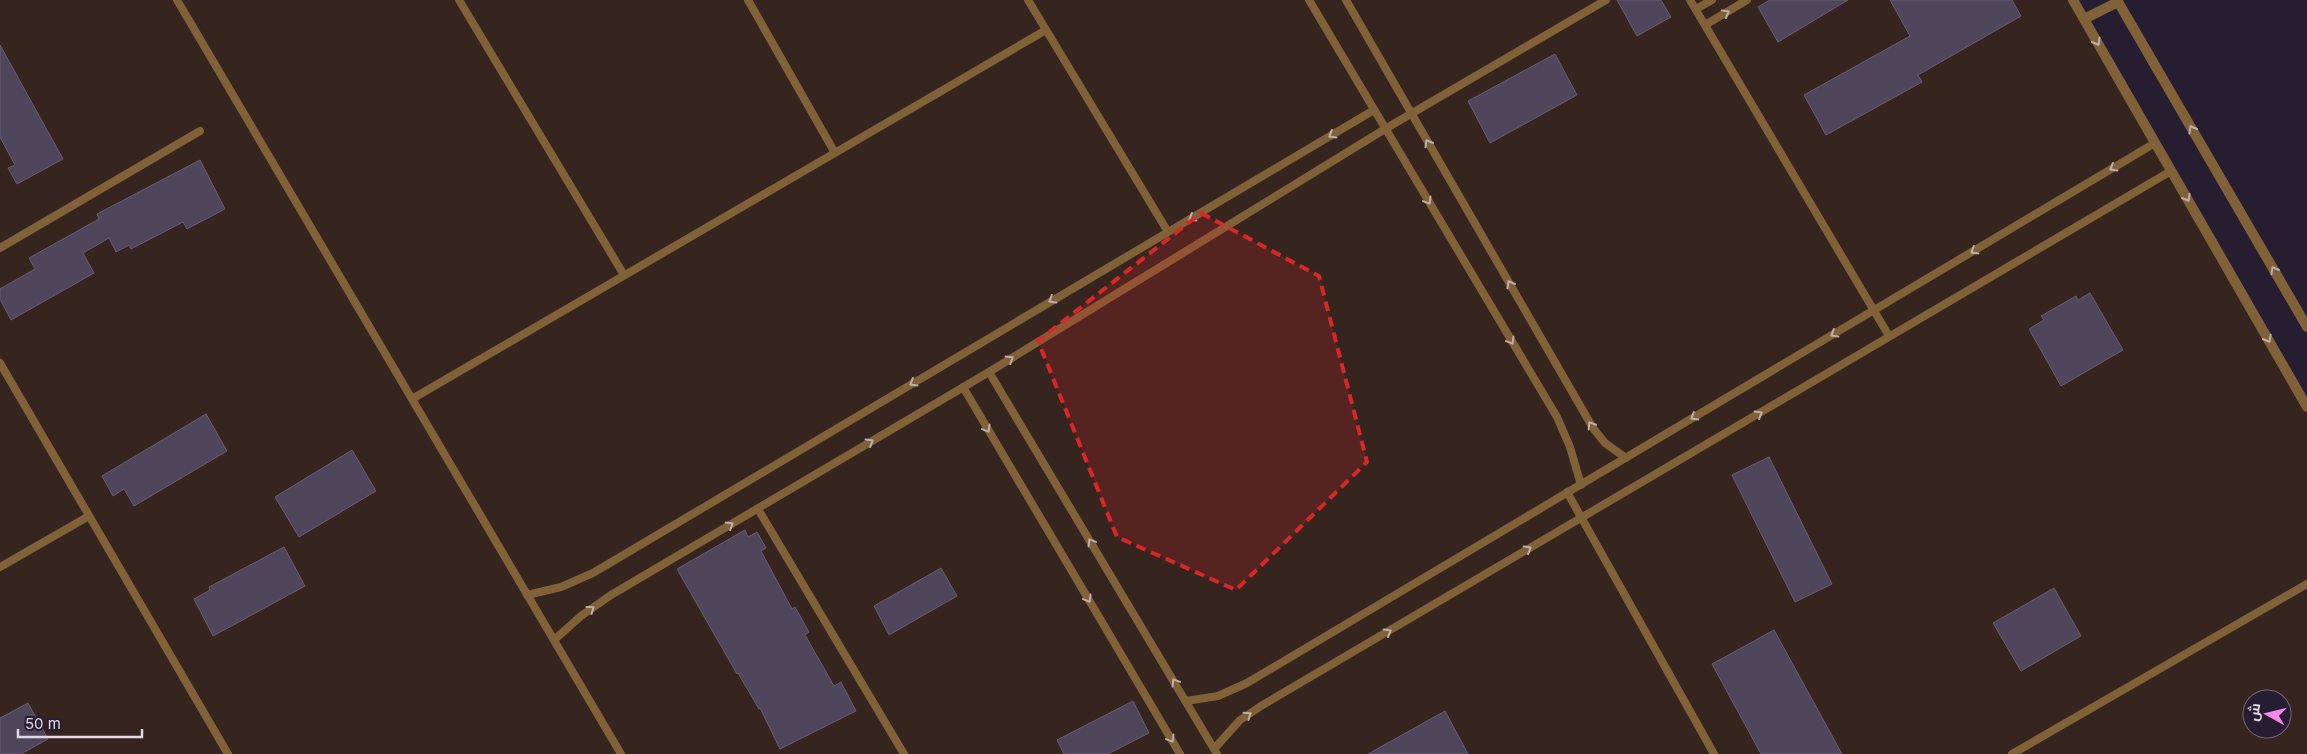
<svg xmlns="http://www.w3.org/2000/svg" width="2307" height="754" font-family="Inter,Cairo,sans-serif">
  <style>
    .commercial { fill: #36241f; fill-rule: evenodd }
    .building { fill: #50465c; stroke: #685d74 }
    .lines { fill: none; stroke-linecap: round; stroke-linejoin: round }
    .lane { stroke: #816138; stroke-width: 8 }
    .street { stroke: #816138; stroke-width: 10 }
    .oneway { stroke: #bfafaa }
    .marked { fill: #d62828; fill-opacity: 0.2; stroke: #d62828; stroke-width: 4; stroke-dasharray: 10 6; stroke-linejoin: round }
  </style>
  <rect width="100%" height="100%" fill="#271d30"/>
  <path class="commercial" d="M0,0H2074L2307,398V754H0ZM2252,699H2282V729H2252Z"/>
  <path class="building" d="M1617,0H1661L1671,17L1637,36Z
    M1770,0H1848L1778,42L1758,7Z
    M1890,0H2012L2021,16L1918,75L1922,82L1826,135L1804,95L1910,36Z
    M0,45L63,159L17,184L8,168L15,165L0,137Z
    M1555,54L1577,95L1490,143L1468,101Z
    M200,160L225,209L187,229L183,222L131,249L129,245L116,252L109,238L83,253L94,273L11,320L0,299V289L35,269L29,258L99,219L97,214Z
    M2090,293L2123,350L2061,386L2029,329L2044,320L2041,316L2076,296L2078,300Z
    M206,414L227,451L134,506L124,489L113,496L102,476Z
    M352,450L376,491L299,537L275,497Z
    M1769,457L1832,584L1795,602L1732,475Z
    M745,530L748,537L757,532L766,548L761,551L792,609L795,607L809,632L805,635L834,686L841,682L856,711L780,749L760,708L759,709L738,673L737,674L677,569Z
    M284,547L305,586L213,636L194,599L210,590L209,587Z
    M941,568L957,596L889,635L874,606Z
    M2054,588L2081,636L2021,671L1993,623Z
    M1774,630L1842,754H1761L1712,664Z
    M1133,701L1149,733L1108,754H1064L1057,740Z
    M28,703L48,739L21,754H0V718Z
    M1445,711L1468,754H1368Z"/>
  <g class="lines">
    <path class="lane" d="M177,0L621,754
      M459,0L624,275
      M748,0L835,153
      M1028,0L1168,232
      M1309,0L1557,417L1570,447L1581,485
      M1346,0L1593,428L1605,443L1626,458
      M1690,0L1889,336
      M1696,9L1712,0
      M1705,25L1747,0
      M0,248L200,131
      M0,363L228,754
      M989,372L1217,754
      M963,387L1180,754
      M412,399L1046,30
      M1567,492L1714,754
      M758,509L904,754
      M0,567L89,516
      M527,595L561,587L593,573L1374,110
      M554,640L581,616L611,595L989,372L1385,129L1606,0
      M1186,701L1218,696L1247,683L2155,143
      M1214,749L1240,720L1261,706L2171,171
      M2012,754L2307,584"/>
    <path class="street" d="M2073,0L2307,407
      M2117,0L2307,327
      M2084,19L2118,2"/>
  </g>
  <defs><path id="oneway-chevron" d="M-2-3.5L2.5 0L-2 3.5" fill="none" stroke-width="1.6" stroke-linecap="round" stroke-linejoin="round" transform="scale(1.25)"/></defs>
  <g class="oneway">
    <use href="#oneway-chevron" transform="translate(1726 13) rotate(-29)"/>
    <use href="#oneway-chevron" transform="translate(2097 42) rotate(60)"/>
    <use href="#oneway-chevron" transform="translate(2192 129) rotate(-120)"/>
    <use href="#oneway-chevron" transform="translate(1332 135) rotate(149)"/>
    <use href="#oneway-chevron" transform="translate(1428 143) rotate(-120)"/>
    <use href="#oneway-chevron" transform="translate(2113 168) rotate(149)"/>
    <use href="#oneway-chevron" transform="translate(2187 198) rotate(60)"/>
    <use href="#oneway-chevron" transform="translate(1428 201) rotate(59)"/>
    <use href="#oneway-chevron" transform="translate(1192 218) rotate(149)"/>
    <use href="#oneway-chevron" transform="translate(1974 251) rotate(149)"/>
    <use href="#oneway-chevron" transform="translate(2274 270) rotate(-120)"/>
    <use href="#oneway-chevron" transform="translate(1510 284) rotate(-120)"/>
    <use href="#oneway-chevron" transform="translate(1052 300) rotate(149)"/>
    <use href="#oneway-chevron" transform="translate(1834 334) rotate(149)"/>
    <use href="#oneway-chevron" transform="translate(2268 339) rotate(60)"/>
    <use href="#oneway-chevron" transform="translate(1511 341) rotate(59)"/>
    <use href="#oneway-chevron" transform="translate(1010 359) rotate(-32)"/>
    <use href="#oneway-chevron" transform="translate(913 383) rotate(149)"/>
    <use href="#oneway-chevron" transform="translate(1759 414) rotate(-31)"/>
    <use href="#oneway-chevron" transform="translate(1694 417) rotate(149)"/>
    <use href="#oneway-chevron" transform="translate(1591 425) rotate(-122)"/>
    <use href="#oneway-chevron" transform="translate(987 429) rotate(59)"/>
    <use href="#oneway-chevron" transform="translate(870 442) rotate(-31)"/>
    <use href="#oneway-chevron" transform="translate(730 525) rotate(-31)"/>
    <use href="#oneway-chevron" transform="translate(1091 542) rotate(-121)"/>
    <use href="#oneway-chevron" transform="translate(1528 549) rotate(-30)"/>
    <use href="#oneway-chevron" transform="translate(1088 599) rotate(59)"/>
    <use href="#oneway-chevron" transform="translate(591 609) rotate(-36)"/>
    <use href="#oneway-chevron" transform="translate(1388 632) rotate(-30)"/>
    <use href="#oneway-chevron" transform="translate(1175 682) rotate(-121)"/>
    <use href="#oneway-chevron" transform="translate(1248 715) rotate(-34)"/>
    <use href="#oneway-chevron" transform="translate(1171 739) rotate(59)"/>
  </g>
  <path class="marked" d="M1201,213L1319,276L1367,462L1236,590L1117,537L1038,341Z"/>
  <g transform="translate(2267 714) rotate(278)"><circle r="24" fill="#271d30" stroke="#716879"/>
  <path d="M0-4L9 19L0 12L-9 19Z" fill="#f788eb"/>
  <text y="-8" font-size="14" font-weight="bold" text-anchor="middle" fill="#e0d9e7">ش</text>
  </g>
  <path d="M18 729v8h124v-8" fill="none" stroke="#e0d9e7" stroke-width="2.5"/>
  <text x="25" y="729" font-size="15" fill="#e0d9e7" stroke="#271d30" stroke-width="4" paint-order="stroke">50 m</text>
</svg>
